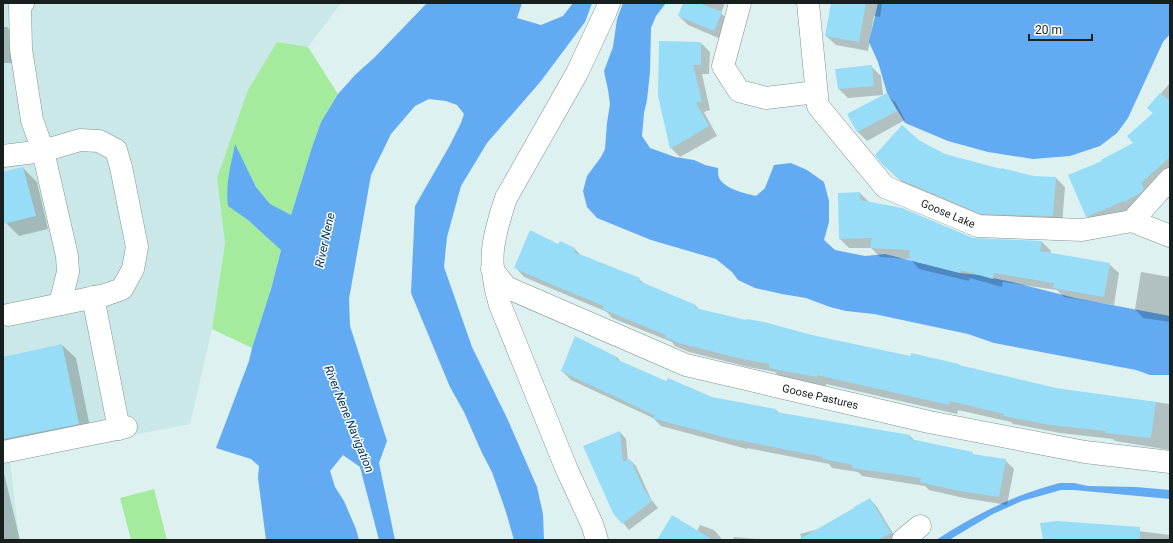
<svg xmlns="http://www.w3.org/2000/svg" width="1173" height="543" font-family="Roboto,sans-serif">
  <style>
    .built { fill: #cae8e7 }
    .green { fill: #a4eb9e }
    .water { fill: #62abf3 }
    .shadow { fill: #0003 }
    .building { fill: #98ddf7 }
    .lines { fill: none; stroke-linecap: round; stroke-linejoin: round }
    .minor-casing { stroke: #809292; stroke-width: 23 }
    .minor { stroke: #fff; stroke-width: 22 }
    .labels { text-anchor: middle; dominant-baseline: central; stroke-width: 3; stroke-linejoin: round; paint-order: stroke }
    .street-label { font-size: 11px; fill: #181f1f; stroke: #fff }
    .water-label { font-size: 12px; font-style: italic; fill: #003663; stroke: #fff }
  </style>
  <rect width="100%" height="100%" fill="#def1f1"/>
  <path class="built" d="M3,3H341L308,47L277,42L217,178L225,243L212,329L190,424L10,459L19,540H3Z"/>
  <path class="green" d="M277,42L308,47L338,94L321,122L312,147L291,215L270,205L256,187L235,145L230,172L227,198L248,220L281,249L271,289L252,348L212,329L225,243L217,178L248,90Z
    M154,489L167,540H131L120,498Z"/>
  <path class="water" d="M427,3H522L517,18L541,25L563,16L573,3H592L585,22L541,81L487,143L461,186L447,237L444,267L472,347L507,418L537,487L543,514L544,540H514L506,512L492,472L482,453L464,412L450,387L411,293L415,206L450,145L461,123L464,114L457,105L446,101L429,99L415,106L391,134L371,175L349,299L350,326L387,441L379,463L395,540H379L360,467L343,455L330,471L335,487L344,501L356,529L359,540H266L258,478L259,466L251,459L216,448L249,361L252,348L271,289L281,250L248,220L228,206C225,186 231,164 235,144L256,187L270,204L291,215L312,147L321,122L338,94L355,75L375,57Z
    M623,3H666L656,16L651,28L650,72L647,100L644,113L642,136L650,148L675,157L694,160L705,165L718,168C718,171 718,175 719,178C725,189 744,193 756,196L765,188L774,165L791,163L807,170L824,182L829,201V222L824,240L835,250L865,256L885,254L960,273L979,275L1012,282L1075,298L1170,316V375H1150L1136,370L994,343L968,334L874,314L846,311L830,307L806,298L782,294L755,288L738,280L732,272L716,259L651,240L597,218L587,207L583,191L587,176L601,157L605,149L607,123L610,104L608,90L604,71L613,47L617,19Z
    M878,3H1170V34L1163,42L1128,118L1117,133L1100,146L1070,156L1033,159L988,152L948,141L905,123L887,93L878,62L869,42Z
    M1060,483H1074L1088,486L1136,487L1170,490V499L1074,490H1061L1022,501L993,514L949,540H936C975,515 1015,494 1060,483Z"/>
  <path class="shadow" d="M684,3H725L721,13L731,23L723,40L688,25L679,16Z
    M836,3H882L880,17L874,16L868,51L836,45L826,36Z
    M3,27H7L16,36V63H3Z
    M701,43L710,52L709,74H702L710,110L704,112L717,136L680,157L671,148L659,96Z
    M871,66L881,76L883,95L848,98L838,88Z
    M1170,83V174L1153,198L1096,225L1087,216L1104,162L1134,143L1154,114L1148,108Z
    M886,94L896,103L905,120L867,141L858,132L848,115Z
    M919,142L945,155L1001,170L1034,177L1056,178L1065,187L1062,225L991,222L909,188L893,174Z
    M23,168L37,182L48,229L19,236L6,223L3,211V173Z
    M860,193L869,202L973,239L1042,242L1051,251L1050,254L1109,264L1119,273L1114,305L1064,297L1057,290L1003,282L1002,287L970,278L969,281L919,269L910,259L880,257L871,248H849L840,239Z
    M559,245L575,249L582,256L639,279L646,285L696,306L701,311L812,336L961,367L1056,389L1170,404V450L1115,441L1113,439L1060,433L1013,424L1011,422L958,410L957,414L826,384V386L779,376L775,372L748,367L689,352L675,346L672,342L612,318L607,312L524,277L516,268Z
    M1141,272L1170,277V322L1143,318L1135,309Z
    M62,345L76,358L92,437L4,461L3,465V358Z
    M617,357L621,362L667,382L712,398L776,410L780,414L910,436L914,440L972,453L975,455L1005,460L1014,469L1007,505L964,498L929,490L925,486L862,476L858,472L832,468L829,464L747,448V449L661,426L653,418L571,380L562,371Z
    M620,432L626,439L628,461L630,460L636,466L651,499L658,508L629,530L614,512Z
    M3,469L20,540H3Z
    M870,499L877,507L897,540H802L800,534L819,529Z
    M700,525L714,530L721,538L720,540H658L697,531Z
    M1122,529L1170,535V540H1044Z
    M734,537L757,539L788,540H733Z"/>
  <path class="building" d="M683,3H699L722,12L714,31L678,16Z
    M831,3H866L859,42L825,36Z
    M659,41L701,42V65H693L702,101L696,103L709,126L670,149L658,96Z
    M872,65L874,86L838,89L835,69Z
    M887,93L897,111L857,132L847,114Z
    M1160,93L1169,100L1170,99V157L1141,183L1144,189L1140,193L1124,202V201L1086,217L1068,175L1102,161L1101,160L1133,143L1127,136L1153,113L1147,108Z
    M902,125L920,141L945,154L1001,169V168L1034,176L1056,177L1053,216L981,214L899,179L883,165L875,155Z
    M23,167L36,216L3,224V172Z
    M860,192V200L902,208L973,238L1042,241L1040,251L1110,263L1104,297L1053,288L1054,283L994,273L993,279L961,270L960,273L909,260L910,250L870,248L872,238L839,239L838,193Z
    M530,230L558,244L560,241L575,248L574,252L640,278L639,281L696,305L695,308L746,320L747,319L764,322L812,335L910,356L911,353L959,364V365L1056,388L1156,402L1151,438L1105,433L1106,431L1050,425L1003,416L1004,414L950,401L949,405L817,375V377L769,368L770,364L738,358L679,343L665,337L666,335L602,309L604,306L560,288L514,268Z
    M575,336L617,357L616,359L666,381L668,378L712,397L776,409V412L910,435V439L973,452L972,454L1006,459L999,497L954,490L920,482L921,478L852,468L853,465L823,459V457L739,440V441L651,418L656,416L561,371Z
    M62,344L79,424L3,439V357Z
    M620,431L623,462L630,459L645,491L652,501L622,524L613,513L583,446Z
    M870,498L891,533L878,540H798L854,508V507Z
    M672,515L713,540H657Z
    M1057,521L1140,527V540H1043L1040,523Z"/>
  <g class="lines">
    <defs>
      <g id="minor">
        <path d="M23,3L20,6L21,49L32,120L43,151L67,256L68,272L60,304"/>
        <path d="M740,3L723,66L739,91L766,98L816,92"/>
        <path id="s1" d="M808,3L818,106L885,187L978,226L1082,230L1132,221L1170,179"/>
        <path d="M3,156L43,151L80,140L99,141L116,150L121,167L137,247L133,269L122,289L105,295L8,315"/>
        <path d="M1132,221L1170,236"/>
        <path id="s2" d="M492,269L506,287L686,365L929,422L1085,452L1170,462"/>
        <path d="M93,297L119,429"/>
        <path d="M3,452L126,427"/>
        <path d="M597,540L592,524L567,470L500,305C487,262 492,240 506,198L577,73L606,11L609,3"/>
        <path d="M903,540L920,526"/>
      </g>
    </defs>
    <use href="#minor" class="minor-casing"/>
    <use href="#minor" class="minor"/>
  </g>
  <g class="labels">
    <g class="street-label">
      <text stroke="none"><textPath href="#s1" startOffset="277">Goose Lake</textPath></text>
      <text stroke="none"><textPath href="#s2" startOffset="357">Goose Pastures</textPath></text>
    </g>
    <g class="water-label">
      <text transform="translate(325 240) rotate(-78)">River Nene</text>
      <text transform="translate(349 419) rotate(68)">River Nene Navigation</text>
    </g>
  </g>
  <rect width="1173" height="543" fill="none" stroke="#181f1f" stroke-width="8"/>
  <path d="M1029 34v6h63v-6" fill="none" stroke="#181f1f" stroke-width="2"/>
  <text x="1035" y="34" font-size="12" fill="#181f1f" stroke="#ffffff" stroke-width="3" paint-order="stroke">20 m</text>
</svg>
